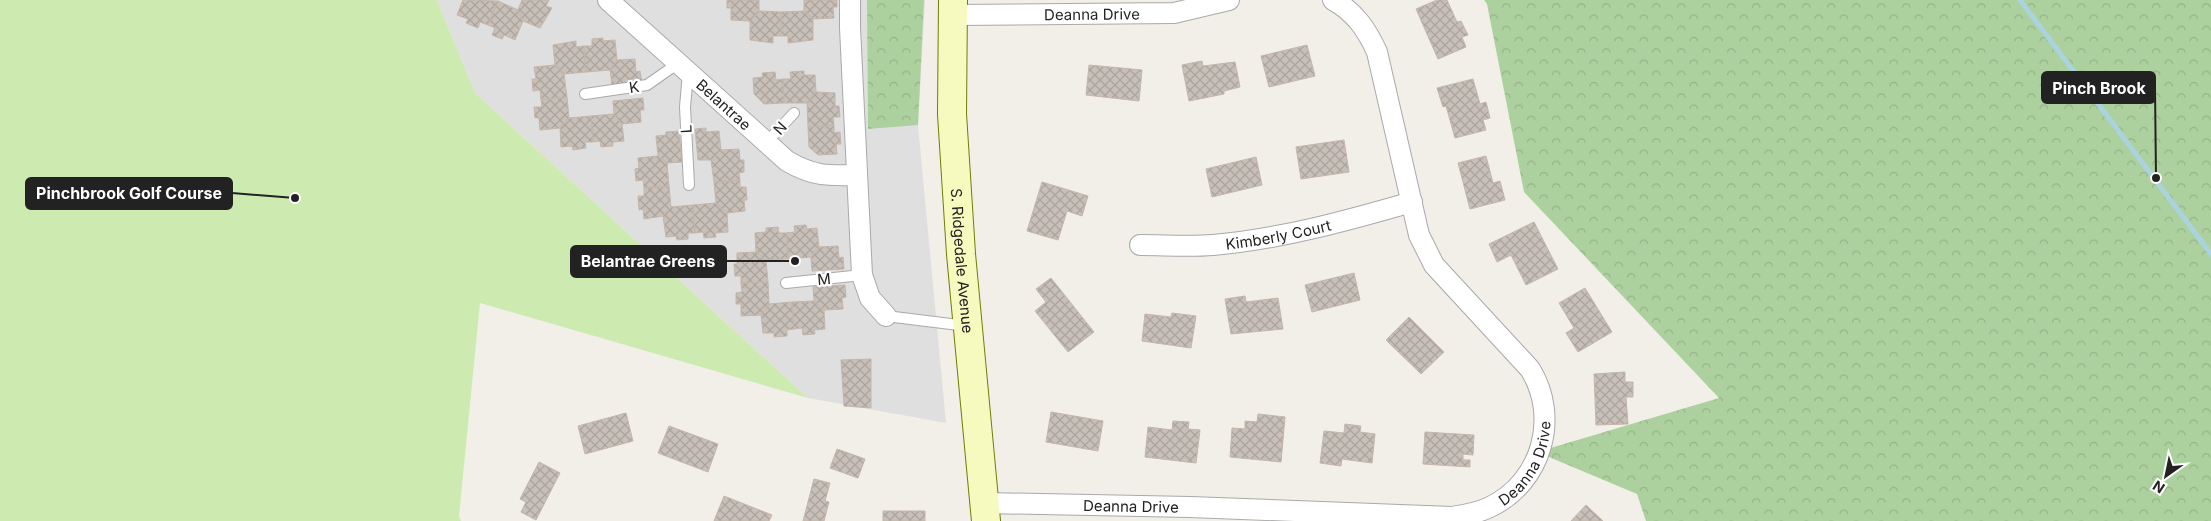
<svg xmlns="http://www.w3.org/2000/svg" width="2211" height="521" font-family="Inter,sans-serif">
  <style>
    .residential { fill: #e0dfdf }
    .grass { fill: #cdebb0 }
    .forest { fill: url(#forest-crowns) }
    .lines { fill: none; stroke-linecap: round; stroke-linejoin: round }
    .stream { stroke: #aad3df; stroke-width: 5 }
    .building { fill: url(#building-cross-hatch); stroke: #c4b6ab }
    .service-casing { stroke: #a9a9a9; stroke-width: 12 }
    .minor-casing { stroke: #a9a9a9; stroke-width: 22 }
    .secondary-casing { stroke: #707d05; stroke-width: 30 }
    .service { stroke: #fff; stroke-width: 10 }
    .minor { stroke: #fff; stroke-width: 20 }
    .secondary { stroke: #f7fabf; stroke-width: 28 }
    .labels { text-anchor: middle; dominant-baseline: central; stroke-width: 4.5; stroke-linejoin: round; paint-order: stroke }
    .street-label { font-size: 15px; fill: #222; stroke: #fff }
    .leader { fill: none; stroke: #222; stroke-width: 2 }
    .callout-dot { fill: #222; stroke: #fff; stroke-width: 2 }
    .callout { fill: #222; stroke: #222; stroke-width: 2 }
    .callout-label { font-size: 16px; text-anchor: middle; font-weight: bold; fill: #fff }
  </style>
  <defs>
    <pattern id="forest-crowns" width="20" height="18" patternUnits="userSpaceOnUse" patternTransform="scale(1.25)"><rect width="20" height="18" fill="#add19e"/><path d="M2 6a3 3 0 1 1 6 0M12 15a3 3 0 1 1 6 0" fill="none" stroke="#95b388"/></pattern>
    <pattern id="building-cross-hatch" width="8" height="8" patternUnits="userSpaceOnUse" patternTransform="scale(1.25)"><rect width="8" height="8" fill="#c7bfb8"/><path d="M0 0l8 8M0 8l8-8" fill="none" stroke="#aba49e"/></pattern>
  </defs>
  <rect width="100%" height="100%" fill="#f2efe9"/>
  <path class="residential" d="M437,0H925L918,125L946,423L808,398L475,93Z"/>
  <path class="grass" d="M0,0H437L475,93L808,398L480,303L459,516L461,521H0Z"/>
  <path class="forest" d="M867,0H924L918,125L868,129Z
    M1484,0H2211V521H1646L1637,494L1537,452L1719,398L1524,192L1487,4Z"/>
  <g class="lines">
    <path class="stream" d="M2020,0L2211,254"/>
  </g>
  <path class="building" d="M463,0L498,1L488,25L480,22L478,28L466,23L468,19L457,15Z
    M522,0H549L546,6L552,8L540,28L523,21L518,10Z
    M727,0H759V11L750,21L731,20V8H727Z
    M804,0H837V7H833L834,18L813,19L804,11Z
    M1437,0H1447L1457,22L1461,21L1468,35L1462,37L1466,47L1438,59L1416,9Z
    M498,1L518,10L523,21L515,40L504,35L502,39L492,35L495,28L488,25Z
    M759,11L781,12V36H773V43L750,40V21Z
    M804,11L813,19V40L788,43V36H781V12Z
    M603,38V41L615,40L617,60L610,70L586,72L584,46H592V39Z
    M576,41V47L584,46L586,72L564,74L555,65L553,45Z
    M1307,45L1315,76L1269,87L1261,56Z
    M635,59L636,72L640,71L642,82L612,85L610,70L617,60Z
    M1202,61L1203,66L1235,62L1240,87L1224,91V94L1189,101L1182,65Z
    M555,65L564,74L567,97L541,100L540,90L533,91L532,79H536L534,67Z
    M1089,65L1142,70L1139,101L1086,95Z
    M804,71V75H815L816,92L807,103H784L783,79H791L790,72Z
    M775,72L776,80L783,79L784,103L764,104L754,94L753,78L763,77L762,73Z
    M1473,79L1480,104L1486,102L1490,118L1483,120L1486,130L1455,138L1446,106L1443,107L1437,88Z
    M816,92L835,93V106H839L840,117H833L834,125L808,127L807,103Z
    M567,97L569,118L560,128L540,130L539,118H535L534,107H542L541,100Z
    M643,98L644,110H640L641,122L622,124L614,114L613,101Z
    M614,114L622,124L624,141L613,142V146L601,147L600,141L593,142L591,116Z
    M591,116L593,142H585L586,148L573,150L572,146L561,147L560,128L569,118Z
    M834,125V133L840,132L841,144H836L837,154L818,155L809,147L808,127Z
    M706,128V132L719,131L721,150L711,160H698L695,129Z
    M679,131L682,162L667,163L658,156L656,136L666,135V132Z
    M1344,140L1349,172L1301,179L1296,147Z
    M739,149L740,160H744V172L739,173L740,180L714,182L711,160L721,150Z
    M658,156L667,163L669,186L644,188L643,180L636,181L635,169L639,168L638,158Z
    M1486,156L1493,183L1500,181L1505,200L1470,209L1458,163Z
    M1256,157L1262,185L1212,197L1206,169Z
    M740,180V187H746L747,200H744L745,211L727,213L716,203L714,182Z
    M1042,182L1088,196L1082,216L1067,211L1058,240L1027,231Z
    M669,186L671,207L663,216L644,219L643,209L639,210L638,196H644V188Z
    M716,203L727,213L728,232L715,233L716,237L704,238L703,232L695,233L693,205Z
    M693,205L695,233H688V239L677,240L676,236L666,237L663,216L671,207Z
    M1534,222L1558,269L1526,285L1511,255L1497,262L1489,244Z
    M806,225L807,229L817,228L819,247L811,257L788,259L786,233L795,232L794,226Z
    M778,227L779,233H786L788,259L766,260L756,252L755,233L766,232V228Z
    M838,246L839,258L843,257L844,269L812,271L811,257L819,247Z
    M756,252L766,260L768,282L741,283V276H735L734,264H737V253Z
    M1354,273L1360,300L1312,312L1305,285Z
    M1051,278L1094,332L1068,352L1035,311L1046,302L1036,289Z
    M768,282L769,304L761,315L741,316V304H736V293L742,292L741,283Z
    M845,285L846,297L842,298L843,309L824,310L814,301L813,287Z
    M1585,288L1612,332L1578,352L1566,333L1574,328L1559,303Z
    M1245,296L1246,302L1278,298L1283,329L1231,334L1225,299Z
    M814,301L824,310L825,329L814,330L815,334L803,335L802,328L794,329L792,302Z
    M792,302L794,329L787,330V336L774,337V333H763L761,315L769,304Z
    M1172,313L1196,316L1191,348L1142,341L1145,314L1171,317Z
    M1409,317L1444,352L1421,374L1386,340Z
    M871,359V408L844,406L841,360Z
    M1625,372V382H1633V397H1626L1628,424L1596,425L1594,374Z
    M1051,412L1103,421L1098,451L1046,442Z
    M626,413L633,441L585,454L578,426Z
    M1258,414L1285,417L1281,462L1230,457L1232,428L1245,429V421L1257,422Z
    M1173,421L1189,422L1188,429L1200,430L1196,463L1145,457L1148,427L1172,430Z
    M1345,424L1361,426L1360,432L1375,434L1372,463L1342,459L1341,466L1320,463L1324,431L1344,433Z
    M669,426L718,444L708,472L658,453Z
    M1425,432L1474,435L1473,455L1463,454V460H1470V467L1423,464Z
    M837,449L865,459L858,478L830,468Z
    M539,462L560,473L536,520L521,512L526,502L520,499Z
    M814,479L830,483L825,501L829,502L824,521H803Z
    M724,496L772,515L769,521H714Z
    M1586,505L1603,521H1571Z
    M883,511H925V521H883Z"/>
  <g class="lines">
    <defs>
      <path id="service" d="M688,73L685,107L689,185
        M585,94L647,85L677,64
        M766,143L794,113
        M786,283L862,275
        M886,316L967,326"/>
      <g id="minor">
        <path id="s1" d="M608,0L787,161C813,176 827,176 856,175"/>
        <path d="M850,0V28L862,275L870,298L886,316"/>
        <path id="s2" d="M952,15L1174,13L1229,0"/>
        <path id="s3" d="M1140,245C1164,245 1189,247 1213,245C1281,239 1346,221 1412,202"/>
        <path id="s4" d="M985,503L1190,507L1452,517C1465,515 1478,513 1490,507C1542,482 1560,417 1530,369L1434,265L1419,235L1377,52C1367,30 1355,12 1333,0"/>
      </g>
      <g id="secondary">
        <path id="s5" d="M953,0L952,114L961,254L986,521"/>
      </g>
    </defs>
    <use href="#service" class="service-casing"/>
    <use href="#minor" class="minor-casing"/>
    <use href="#secondary" class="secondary-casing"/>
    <use href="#service" class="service"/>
    <use href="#minor" class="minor"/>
    <use href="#secondary" class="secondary"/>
  </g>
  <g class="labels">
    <g class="street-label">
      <text stroke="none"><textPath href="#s2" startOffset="140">Deanna Drive</textPath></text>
      <text transform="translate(634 87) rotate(-9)">K</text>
      <text stroke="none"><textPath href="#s1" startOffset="156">Belantrae</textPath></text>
      <text transform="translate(780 128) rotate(-48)">N</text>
      <text transform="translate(686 129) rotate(-93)">L</text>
      <text stroke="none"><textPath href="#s3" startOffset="139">Kimberly Court</textPath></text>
      <text stroke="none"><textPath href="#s5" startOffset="261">S. Ridgedale Avenue</textPath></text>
      <text transform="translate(824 279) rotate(-5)">M</text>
      <text stroke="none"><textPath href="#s4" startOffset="566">Deanna Drive</textPath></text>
      <text stroke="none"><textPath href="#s4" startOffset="146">Deanna Drive</textPath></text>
    </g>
  </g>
  <path class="leader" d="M2156 178L2155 88M295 198L232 193M795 261L726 261"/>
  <g class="callout-dot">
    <circle cx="2156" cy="178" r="5"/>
    <circle cx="295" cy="198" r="5"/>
    <circle cx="795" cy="261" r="5"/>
  </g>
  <g class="callout">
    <rect x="2042" y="72" width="113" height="31" rx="5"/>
    <rect x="26" y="178" width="206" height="31" rx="5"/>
    <rect x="571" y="246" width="155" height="31" rx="5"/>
  </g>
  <g class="callout-label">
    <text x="2099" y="94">Pinch Brook</text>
    <text x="129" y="199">Pinchbrook Golf Course</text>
    <text x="648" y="267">Belantrae Greens</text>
  </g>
  <g transform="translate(2166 476) rotate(213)" stroke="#ffffff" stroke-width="4" paint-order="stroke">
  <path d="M0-4L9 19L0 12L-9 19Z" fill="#222222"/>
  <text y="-8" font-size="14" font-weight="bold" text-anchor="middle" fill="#222222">N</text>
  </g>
</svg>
